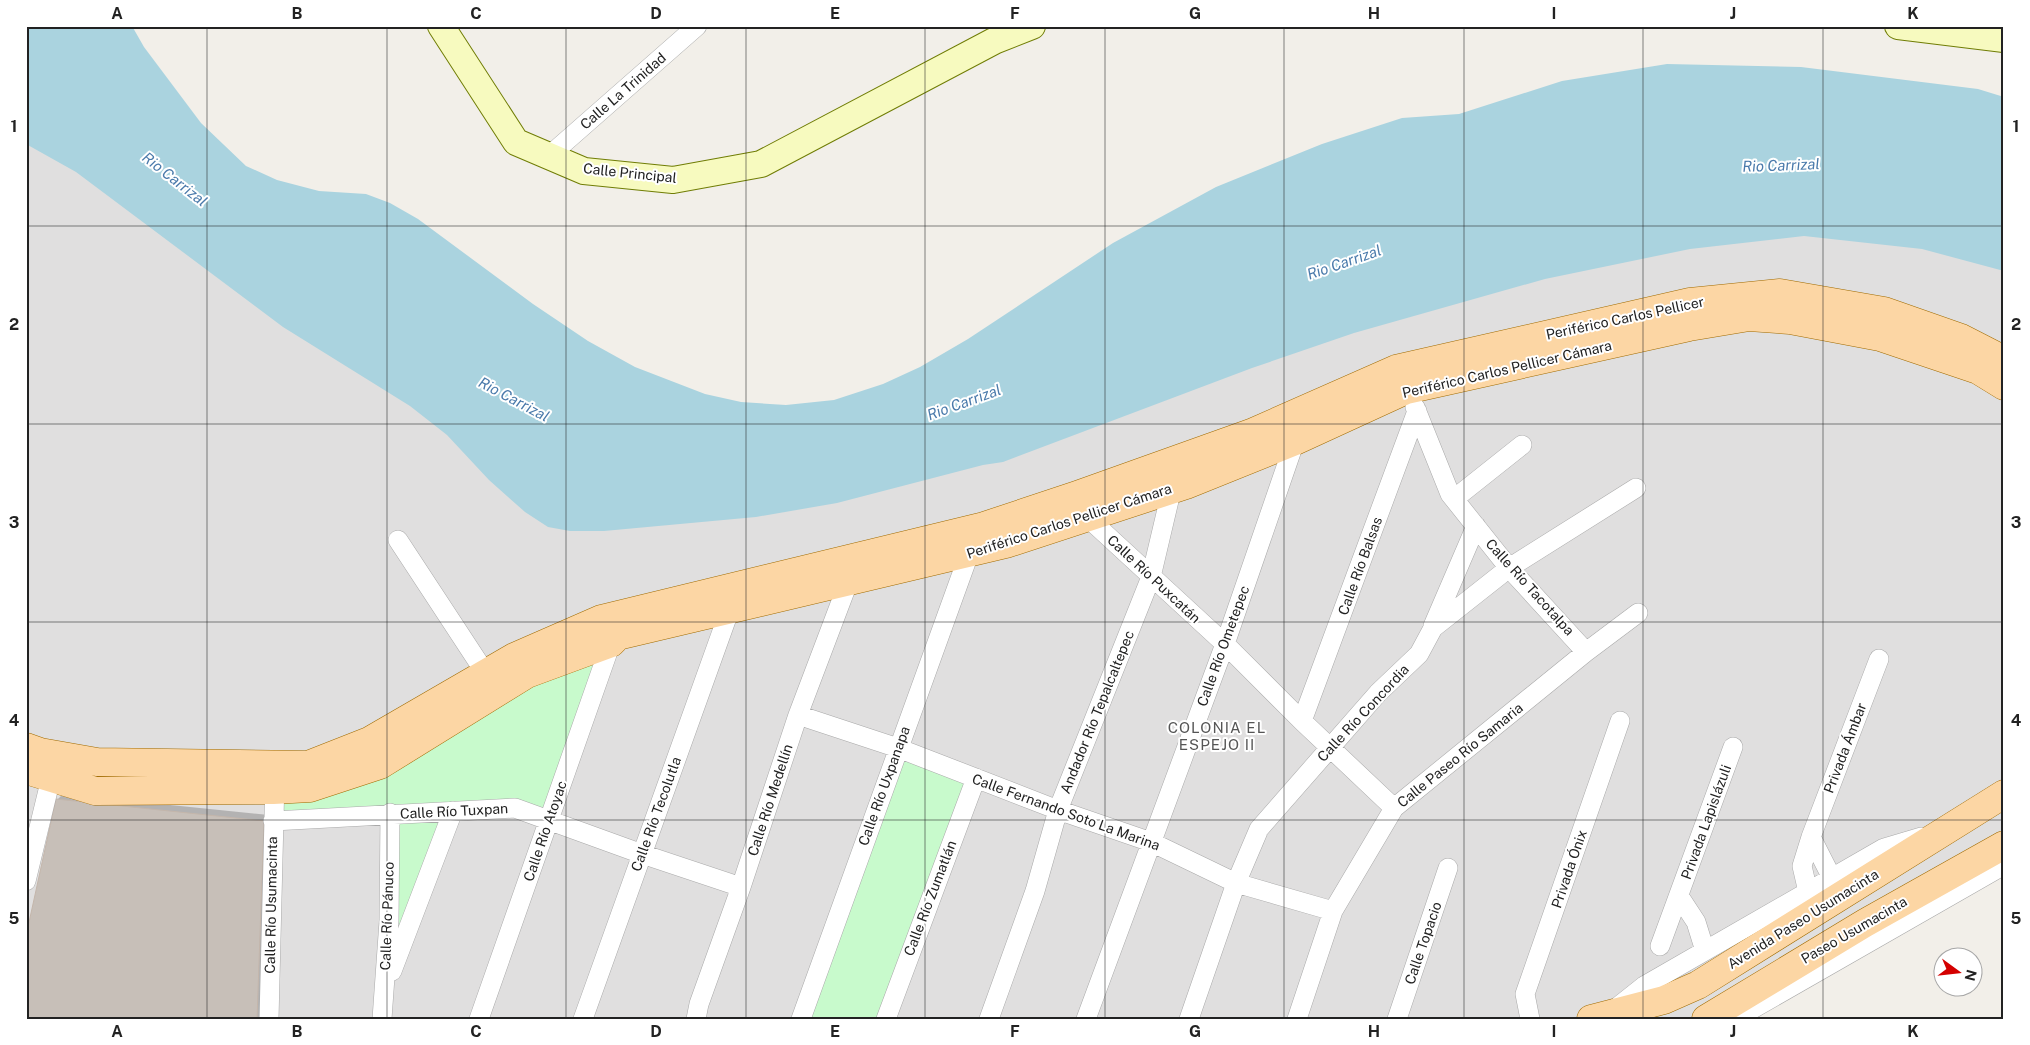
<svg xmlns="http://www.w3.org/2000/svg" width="2030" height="1045" font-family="'Public Sans',sans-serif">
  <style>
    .residential { fill: #e0dfdf }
    .park { fill: #c8facc }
    .water { fill: #aad3df }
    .shadow { fill: #0003 }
    .building { fill: #c7bfb8; stroke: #c4b6ab }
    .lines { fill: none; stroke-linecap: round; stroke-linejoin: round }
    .minor-casing { stroke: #a9a9a9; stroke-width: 20 }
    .secondary-casing { stroke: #707d05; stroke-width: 28 }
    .primary-casing { stroke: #a06b00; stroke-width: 29 }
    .minor { stroke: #fff; stroke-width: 19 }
    .secondary { stroke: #f7fabf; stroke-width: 26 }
    .primary { stroke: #fcd6a4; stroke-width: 28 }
    .grid { fill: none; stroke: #222; stroke-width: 1; stroke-opacity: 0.55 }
    .labels { text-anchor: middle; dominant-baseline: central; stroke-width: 4; stroke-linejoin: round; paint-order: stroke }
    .street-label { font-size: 14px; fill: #222; stroke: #fff }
    .water-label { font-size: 15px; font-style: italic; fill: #4a7aab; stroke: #fff }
    .neighbourhood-label { font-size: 15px; letter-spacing: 1px; fill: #555; stroke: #fff }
    .neatline { fill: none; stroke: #222; stroke-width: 2 }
    .grid-label { font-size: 16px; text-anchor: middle; font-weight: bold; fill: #222 }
  </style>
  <rect width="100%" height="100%" fill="#f2efe9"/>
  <path class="residential" d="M26,26L645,447L1046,372L1347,259L2004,190V854L1714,1019H26Z"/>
  <path class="park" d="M611,643L549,820L453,811L384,991L390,814L273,821V790Z
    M898,749L976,778L887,1019H801Z"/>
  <path class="water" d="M26,26H132L144,47L201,123L246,166L277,180L319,191L366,194L390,203L418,219L533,304L588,341L635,367L705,394L741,402L786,405L834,400L883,384L920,367L968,339L1113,243L1216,187L1322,144L1402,118L1459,114L1562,81L1667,64L1801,67L1978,89L2004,97V271L1922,249L1804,236L1690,249L1545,279L1354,333L1252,368L1003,462L983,465L837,503L756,517L604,531H570L548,527L525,512L489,480L447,435L410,406L283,327L76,172L26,144Z"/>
  <path class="shadow" d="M63,794L269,815L262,1019H26L57,800Z"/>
  <path class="building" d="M56,799L264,821L257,1019H26V936Z"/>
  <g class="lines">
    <defs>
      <path id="minor" d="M549,156L697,26
        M1415,407L1450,494L1509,568L1586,652
        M1454,499L1522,445
        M1087,517L1225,644L1302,721L1394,808
        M398,540L486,674
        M1433,626L1476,526
        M798,715L898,748L1058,810L1151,842L1236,883L1333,911
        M1302,721L1417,411
        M273,821L515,808L642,854L741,887
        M1811,837L1832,878
        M26,881L51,778
        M1808,892L1802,866L1811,837L1879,659
        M1679,896L1696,922L1705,951
        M1660,946L1733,747
        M392,971L453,811
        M1615,1009L1644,986L1884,848L1921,837
        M269,1019L275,778
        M382,1019L389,921L390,813
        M479,1019L611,643
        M583,1019L730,609
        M696,1019L699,1004L741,887L798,715L848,583
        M801,1019L969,554
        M886,1019L976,778
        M989,1019L1035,891L1058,810L1151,577L1172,488
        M1086,1019L1225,644L1295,441
        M1189,1019L1236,883L1259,829L1378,693L1419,654L1433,628L1509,568L1636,488
        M1297,1019L1333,911L1394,808L1586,652L1638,613
        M1397,1019L1448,868
        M1530,1019L1525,994L1620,721
        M1735,1019L2004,865"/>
      <path id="secondary" d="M441,26L516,142L584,171L673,180L761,164L994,41L1032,26
        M1898,26L2004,39"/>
      <path id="primary" d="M26,747L40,752L97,762L308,765L369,741L514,657L601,619L984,526L1077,495L1251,433L1396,369L1690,302L1780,293L1884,311L1961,338L2004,360
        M26,770L95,791L273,790L310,788L380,765L527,674L611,643L618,636L1006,544L1186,485L1295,441L1406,390L1689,327L1749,317L1790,320L1880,337L1978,370L2004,386
        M1591,1019L1664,1000L1698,985L2004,794
        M1706,1019L1865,923L2004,845"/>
    </defs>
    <use href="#minor" class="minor-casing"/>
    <use href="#secondary" class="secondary-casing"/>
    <use href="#primary" class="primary-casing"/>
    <use href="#minor" class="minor"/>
    <use href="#secondary" class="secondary"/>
    <use href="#primary" class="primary"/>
  </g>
  <path class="grid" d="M207,26V1019M387,26V1019M566,26V1019M746,26V1019M925,26V1019M1105,26V1019M1284,26V1019M1464,26V1019M1643,26V1019M1823,26V1019M26,226H2004M26,424H2004M26,622H2004M26,820H2004"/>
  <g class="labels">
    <g class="street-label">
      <text transform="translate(623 91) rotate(-41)">Calle La Trinidad</text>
      <text transform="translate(630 173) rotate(6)">Calle Principal</text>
      <text transform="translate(1625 318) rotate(-12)">Periférico Carlos Pellicer</text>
      <text transform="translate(1507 369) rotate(-13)">Periférico Carlos Pellicer Cámara</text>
      <text transform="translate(1069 521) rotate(-18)">Periférico Carlos Pellicer Cámara</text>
      <text transform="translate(1360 566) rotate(-70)">Calle Río Balsas</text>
      <text transform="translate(1154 579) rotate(43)">Calle Río Puxcatán</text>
      <text transform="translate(1530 587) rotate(48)">Calle Río Tacotalpa</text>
      <text transform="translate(1223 646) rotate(-70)">Calle Río Ometepec</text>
      <text transform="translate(1097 712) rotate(-68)">Andador Río Tepalcaltepec</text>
      <text transform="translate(1363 713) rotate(-47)">Calle Río Concordia</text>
      <text transform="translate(1845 748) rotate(-69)">Privada Ámbar</text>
      <text transform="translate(1460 755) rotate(-39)">Calle Paseo Río Samaria</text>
      <text transform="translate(884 786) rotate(-70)">Calle Río Uxpanapa</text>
      <text transform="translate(770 800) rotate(-72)">Calle Río Medellín</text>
      <text transform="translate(454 811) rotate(-3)">Calle Río Tuxpan</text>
      <text transform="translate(1066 812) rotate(20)">Calle Fernando Soto La Marina</text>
      <text transform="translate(656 814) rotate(-70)">Calle Río Tecolutla</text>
      <text transform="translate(1706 822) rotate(-70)">Privada Lapislázuli</text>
      <text transform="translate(545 831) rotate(-71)">Calle Río Atoyac</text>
      <text transform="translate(1569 869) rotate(-71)">Privada Ónix</text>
      <text transform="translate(930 898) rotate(-69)">Calle Río Zumatlán</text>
      <text transform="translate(271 905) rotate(-89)">Calle Río Usumacinta</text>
      <text transform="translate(387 916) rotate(-88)">Calle Río Pánuco</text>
      <text transform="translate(1803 919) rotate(-32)">Avenida Paseo Usumacinta</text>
      <text transform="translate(1854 930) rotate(-30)">Paseo Usumacinta</text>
      <text transform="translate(1423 943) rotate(-71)">Calle Topacio</text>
    </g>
    <g class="water-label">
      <text transform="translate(1781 165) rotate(-2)">Rio Carrizal</text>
      <text transform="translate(175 179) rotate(38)">Rio Carrizal</text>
      <text transform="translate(1344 262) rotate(-19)">Rio Carrizal</text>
      <text transform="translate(514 399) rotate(28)">Rio Carrizal</text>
      <text transform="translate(964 402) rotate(-20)">Rio Carrizal</text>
    </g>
    <g class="neighbourhood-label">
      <text x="1217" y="727">COLONIA EL<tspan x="1217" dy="17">ESPEJO II</tspan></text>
    </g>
  </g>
  <rect width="2030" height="1045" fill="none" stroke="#ffffff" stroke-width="55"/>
  <g transform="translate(1958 972) rotate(105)"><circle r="24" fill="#ffffff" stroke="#a7a7a7"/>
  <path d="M0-4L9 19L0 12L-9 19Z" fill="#d40000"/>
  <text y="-8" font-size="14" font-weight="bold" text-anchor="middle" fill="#222222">N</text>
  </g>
  <rect x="28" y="28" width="1974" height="990" class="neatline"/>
  <g class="grid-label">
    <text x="117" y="19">A</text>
    <text x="297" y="19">B</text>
    <text x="476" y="19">C</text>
    <text x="656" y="19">D</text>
    <text x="835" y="19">E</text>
    <text x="1015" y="19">F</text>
    <text x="1195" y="19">G</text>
    <text x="1374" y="19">H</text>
    <text x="1554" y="19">I</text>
    <text x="1733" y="19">J</text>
    <text x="1913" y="19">K</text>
    <text x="14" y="132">1</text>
    <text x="2016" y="132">1</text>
    <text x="14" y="330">2</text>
    <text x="2016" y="330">2</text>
    <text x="14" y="528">3</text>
    <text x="2016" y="528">3</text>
    <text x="14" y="726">4</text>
    <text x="2016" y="726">4</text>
    <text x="14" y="924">5</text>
    <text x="2016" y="924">5</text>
    <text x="117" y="1037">A</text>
    <text x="297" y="1037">B</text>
    <text x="476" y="1037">C</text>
    <text x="656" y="1037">D</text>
    <text x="835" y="1037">E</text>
    <text x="1015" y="1037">F</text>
    <text x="1195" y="1037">G</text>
    <text x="1374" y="1037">H</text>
    <text x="1554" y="1037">I</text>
    <text x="1733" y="1037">J</text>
    <text x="1913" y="1037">K</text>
  </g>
</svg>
